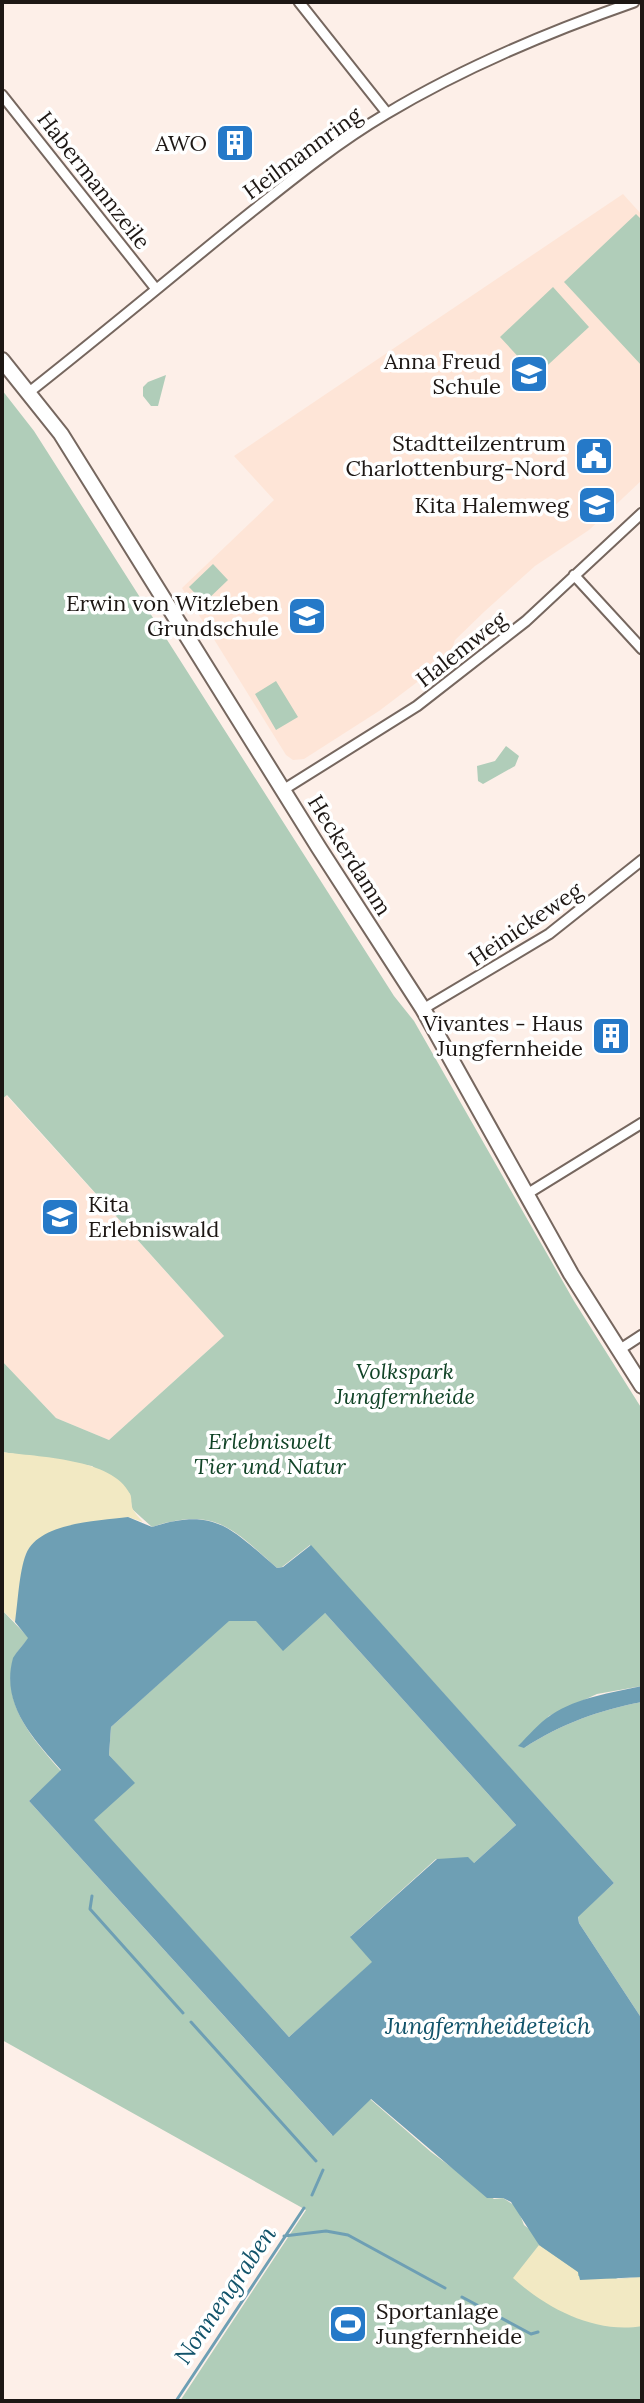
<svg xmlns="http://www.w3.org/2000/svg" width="644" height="2403" font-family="Lora,serif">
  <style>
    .built { fill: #fee5d7 }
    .green { fill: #b0cdb9 }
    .sand { fill: #f2e9c3 }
    .water { fill: #6e9fb4; fill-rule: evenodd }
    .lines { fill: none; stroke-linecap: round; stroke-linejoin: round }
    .stream { stroke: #6e9fb4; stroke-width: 3 }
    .street-casing { stroke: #76675f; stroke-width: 13 }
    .secondary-casing { stroke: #76675f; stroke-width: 18 }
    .street { stroke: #fff; stroke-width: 9 }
    .secondary { stroke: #fff; stroke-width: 14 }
    .labels { text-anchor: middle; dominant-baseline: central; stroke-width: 7; stroke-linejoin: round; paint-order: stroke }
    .poi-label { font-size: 22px; fill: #1d1714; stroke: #fff; text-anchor: end }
    .street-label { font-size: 22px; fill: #1d1714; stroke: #fff }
    .park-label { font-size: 22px; font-style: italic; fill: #104326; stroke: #fff }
    .water-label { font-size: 24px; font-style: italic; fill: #11536a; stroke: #fff }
  </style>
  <rect width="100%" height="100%" fill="#fdefe8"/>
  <path class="built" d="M623,194L642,215V480L589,530L535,566L485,611L455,640L449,658L379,711L304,759L293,760L286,755L182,588L274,500L234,456Z
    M6,1095L224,1336L109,1440L56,1418L2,1361V1099Z"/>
  <path class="green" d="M636,214L642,220V366L564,282Z
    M553,287L589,327L536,376L500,337Z
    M166,375L158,406H151L143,396V387L148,382Z
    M2,390L34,431L394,996L414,1021L574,1301L642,1409V1686L597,1694L549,1716L524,1748C561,1724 599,1710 642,1702V2019L579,1923L578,1916L614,1883L310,1545L282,1567L277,1568C233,1529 215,1506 152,1527L132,1509L130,1494L92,1466L2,1452V1361L56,1418L109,1440L224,1336L7,1095L2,1099Z
    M213,564L228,580L204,603L189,587Z
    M276,681L298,717L276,730L255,694Z
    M506,746L519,756L515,766L483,784L478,781L477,766L495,761Z
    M2,1610L29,1638C24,1644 17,1651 14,1658C0,1704 34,1740 61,1771L29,1801L332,2135L370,2099L431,2152L494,2199L503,2198L517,2207L524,2225L533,2232L539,2245L618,2279L642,2277V2401H180L306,2210L2,2040Z
    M325,1613L516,1825L474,1863L436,1859L351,1936L373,1962L289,2037L93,1820L134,1783L109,1755L111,1727L229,1620L256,1621Z"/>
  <path class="sand" d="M2,1452C37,1457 113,1458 130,1494C132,1498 131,1503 132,1507C134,1513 139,1517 143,1522L128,1517L26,1553L15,1622L2,1610Z
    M539,2245L578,2272V2276L618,2279L642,2277V2326C596,2334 547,2309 513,2278Z"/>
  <path class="water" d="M128,1517L152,1527C216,1506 232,1530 277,1568L283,1567L311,1545L614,1883L578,1917L579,1923L642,2019V2277L580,2280L578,2272L539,2245L511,2202L503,2198H487L371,2099L333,2136L29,1801L61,1770C34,1739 0,1705 13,1658C17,1651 24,1644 28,1638L15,1622C18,1602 19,1572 26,1554C39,1522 99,1521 128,1517ZM325,1613L516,1825L474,1863L468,1857L437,1859L350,1937L372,1962L289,2037L94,1820L135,1783L109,1755L111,1727L229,1621H256L283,1651Z
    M642,1686V1702C599,1710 561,1724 524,1748L518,1746C528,1736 539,1723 551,1715C579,1697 610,1693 642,1686Z"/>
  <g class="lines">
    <path class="stream" d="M92,1896L90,1909L183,2013
      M191,2022L316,2161
      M312,2195L323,2170
      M284,2236L326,2231L348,2235L445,2288
      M462,2297L531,2334L538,2332
      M176,2401L304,2208"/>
    <defs>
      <path id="street" d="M299,2L387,113
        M2,95L156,289
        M28,393C98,338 166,281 235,225C284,186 332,146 386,114C464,67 548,32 634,2
        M574,575L642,649
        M283,790L417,706L526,621L642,513
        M423,1009L549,934L642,860
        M527,1194L642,1123
        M619,1350L642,1335"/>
      <path id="secondary" d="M2,360L61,434L319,848L423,1009L571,1274L642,1386"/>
    </defs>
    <use href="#street" class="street-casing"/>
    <use href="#secondary" class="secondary-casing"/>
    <use href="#street" class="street"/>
    <use href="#secondary" class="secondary"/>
  </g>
  <defs>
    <symbol id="building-square" viewBox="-11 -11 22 22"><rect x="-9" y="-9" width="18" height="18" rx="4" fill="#2579c8" stroke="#fff"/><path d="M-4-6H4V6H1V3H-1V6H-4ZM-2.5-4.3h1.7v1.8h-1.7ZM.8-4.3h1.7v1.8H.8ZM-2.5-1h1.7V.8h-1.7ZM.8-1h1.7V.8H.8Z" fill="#fff"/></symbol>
    <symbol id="school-square" viewBox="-11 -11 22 22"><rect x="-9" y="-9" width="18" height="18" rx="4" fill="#2579c8" stroke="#fff"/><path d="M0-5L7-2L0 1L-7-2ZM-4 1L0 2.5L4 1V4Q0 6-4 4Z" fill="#fff"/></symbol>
    <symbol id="civic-square" viewBox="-11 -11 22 22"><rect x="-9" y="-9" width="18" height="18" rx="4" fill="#2579c8" stroke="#fff"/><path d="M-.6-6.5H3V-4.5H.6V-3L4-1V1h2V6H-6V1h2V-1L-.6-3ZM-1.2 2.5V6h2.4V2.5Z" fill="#fff"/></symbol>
    <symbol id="stadium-square" viewBox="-11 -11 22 22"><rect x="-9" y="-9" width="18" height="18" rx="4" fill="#2579c8" stroke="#fff"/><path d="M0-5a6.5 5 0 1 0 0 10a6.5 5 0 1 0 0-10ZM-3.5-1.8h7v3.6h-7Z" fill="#fff"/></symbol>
  </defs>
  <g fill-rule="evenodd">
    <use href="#building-square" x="213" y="121" width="44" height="44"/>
    <use href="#school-square" x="507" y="352" width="44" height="44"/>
    <use href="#civic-square" x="572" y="434" width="44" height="44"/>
    <use href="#school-square" x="575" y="483" width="44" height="44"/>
    <use href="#school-square" x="285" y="594" width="44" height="44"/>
    <use href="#building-square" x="589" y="1014" width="44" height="44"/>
    <use href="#school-square" x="38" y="1195" width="44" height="44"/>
    <use href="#stadium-square" x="326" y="2302" width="44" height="44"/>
  </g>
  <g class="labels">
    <g class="poi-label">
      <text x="207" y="143">AWO</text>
      <text x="501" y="361">Anna Freud<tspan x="501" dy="25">Schule</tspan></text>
      <text x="566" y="443">Stadtteilzentrum<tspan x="566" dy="25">Charlottenburg-Nord</tspan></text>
      <text x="569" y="505">Kita Halemweg</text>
      <text x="279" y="603">Erwin von Witzleben<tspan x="279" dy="25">Grundschule</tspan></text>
      <text x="583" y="1023">Vivantes - Haus<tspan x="583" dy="25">Jungfernheide</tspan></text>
      <text x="88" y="1204" text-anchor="start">Kita<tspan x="88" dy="25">Erlebniswald</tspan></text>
      <text x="376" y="2311" text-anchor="start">Sportanlage<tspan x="376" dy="25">Jungfernheide</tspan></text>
    </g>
    <g class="street-label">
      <text transform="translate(302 153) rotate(-36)">Heilmannring</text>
      <text transform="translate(94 180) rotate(52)">Habermannzeile</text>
      <text transform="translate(461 649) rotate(-38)">Halemweg</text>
      <text transform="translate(350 855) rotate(58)">Heckerdamm</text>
      <text transform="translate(525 924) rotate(-34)">Heinickeweg</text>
    </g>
    <g class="park-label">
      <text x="405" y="1371">Volkspark<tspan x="405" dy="25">Jungfernheide</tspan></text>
      <text x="270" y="1441">Erlebniswelt<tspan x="270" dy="25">Tier und Natur</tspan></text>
    </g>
    <g class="water-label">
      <text x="488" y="2025">Jungfernheideteich</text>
      <text transform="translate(225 2295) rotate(-56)">Nonnengraben</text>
    </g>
  </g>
  <rect width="644" height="2403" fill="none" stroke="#1d1714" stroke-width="8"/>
</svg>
